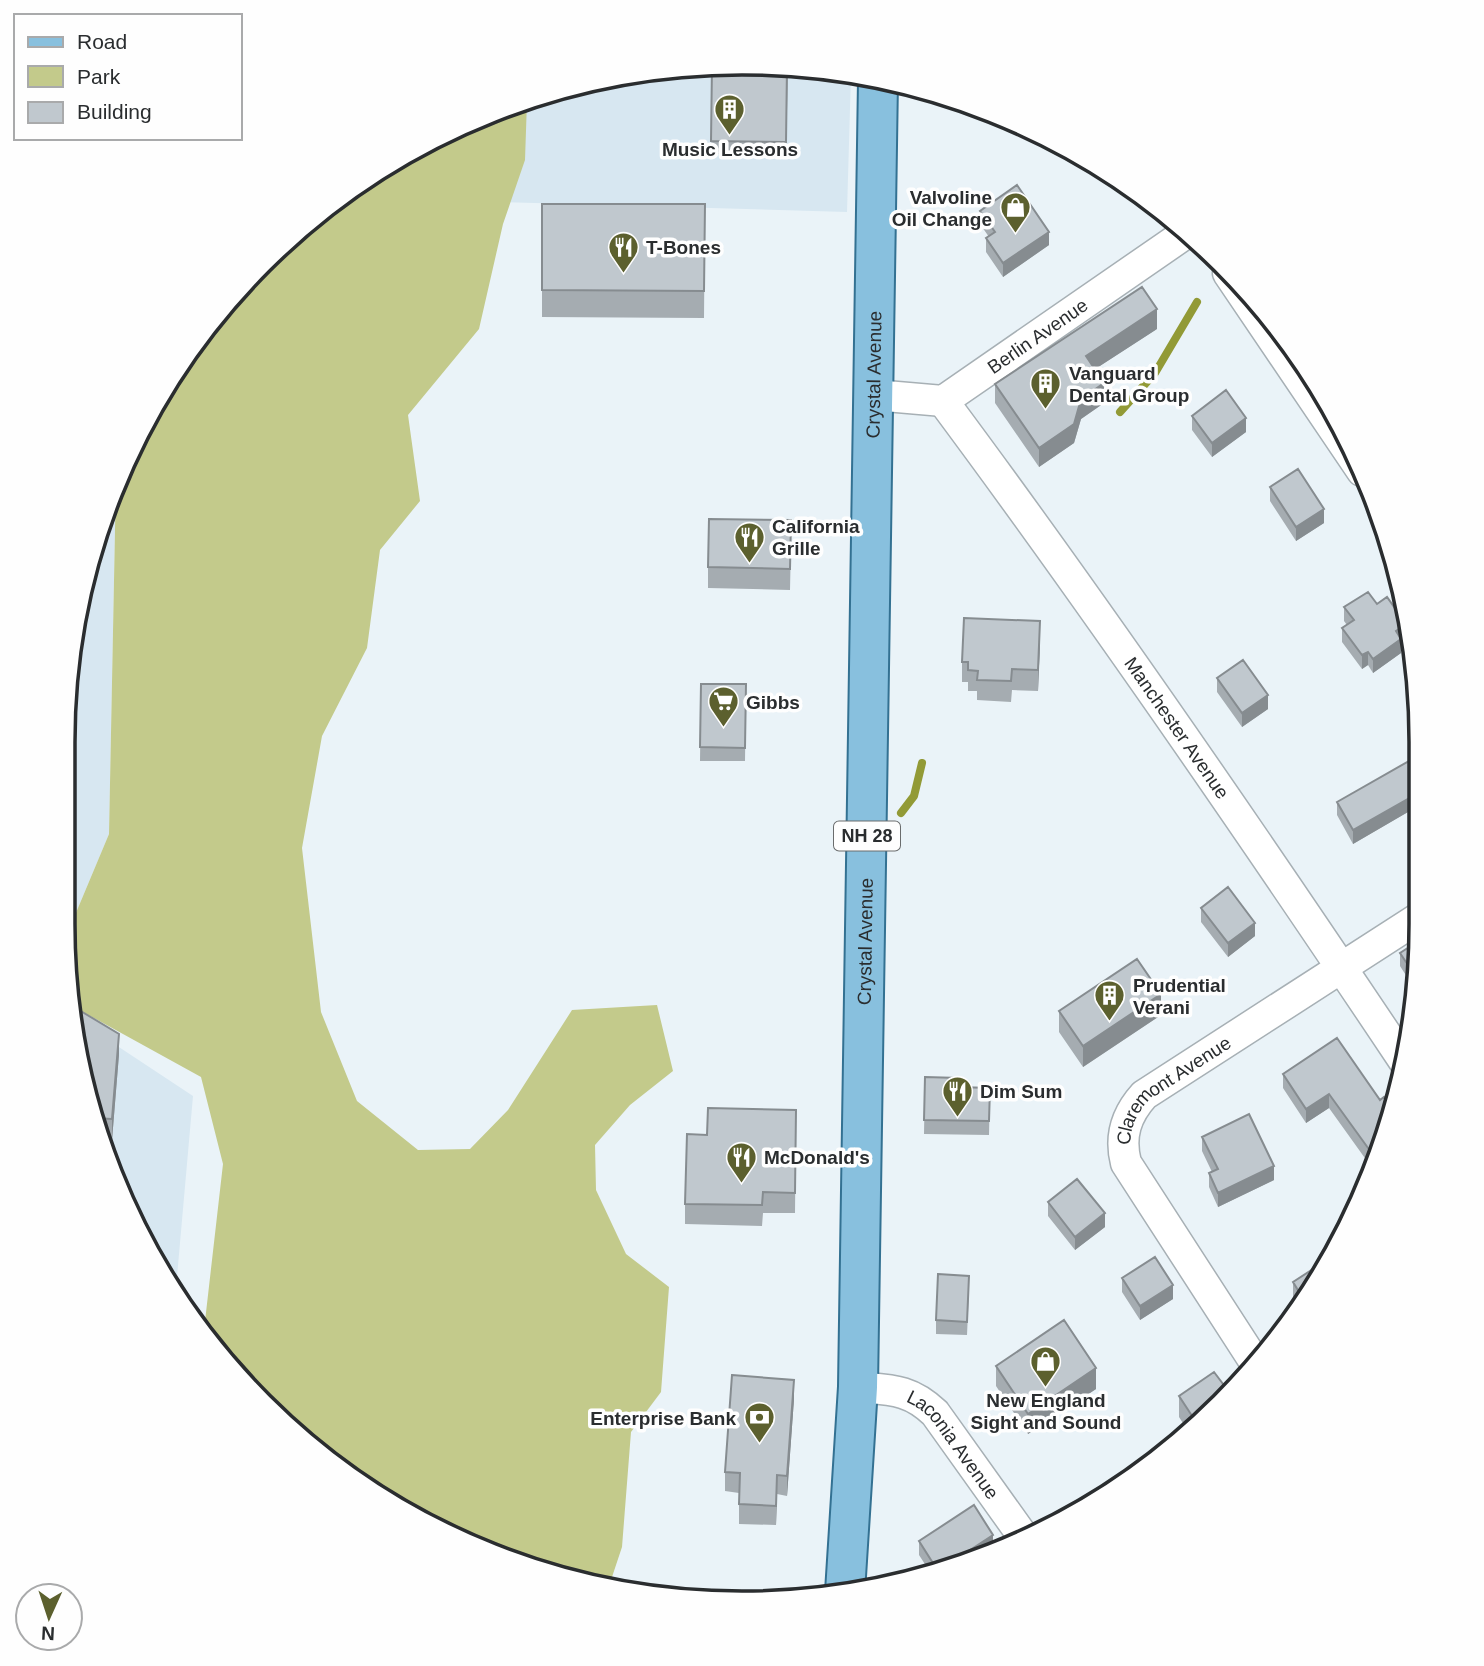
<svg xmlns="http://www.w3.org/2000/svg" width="1484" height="1666" font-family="Helvetica,sans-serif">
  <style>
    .built { fill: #d7e7f1 }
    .green { fill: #c3ca8b }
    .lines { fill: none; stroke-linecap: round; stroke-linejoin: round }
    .stream { stroke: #929a36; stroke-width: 8 }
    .minor-casing { stroke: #a7b0b5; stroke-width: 33 }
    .major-casing { stroke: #337192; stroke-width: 42 }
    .minor { stroke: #fff; stroke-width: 30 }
    .major { stroke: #88c0de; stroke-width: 38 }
    .wall { fill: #a5acb1 }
    .shaded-wall { fill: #868c90 }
    .building { fill: #c0c8ce; stroke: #868c90; stroke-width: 2 }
    .labels { text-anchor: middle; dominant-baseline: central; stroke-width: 7; stroke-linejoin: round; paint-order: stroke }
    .shield { fill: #fefefe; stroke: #6a6c6d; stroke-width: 2 }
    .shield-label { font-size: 18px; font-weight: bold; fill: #2a2d2f }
    .poi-label { font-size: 19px; font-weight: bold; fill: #2a2d2f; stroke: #fefefe; text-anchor: start }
    .street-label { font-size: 19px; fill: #2a2d2f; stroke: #fefefe }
    .rim { fill: none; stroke: #2a2d2f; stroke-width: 3.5 }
  </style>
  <rect width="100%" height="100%" fill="#eaf3f8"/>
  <path class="built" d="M697,64L830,69L851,74L847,212L502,202L505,109L566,86Z
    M116,479L109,834L65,939L63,924L76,610Z
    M75,1018L193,1096L176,1288L133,1225L86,1099Z"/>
  <path class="green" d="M527,101L525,160L503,224L479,329L408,415L420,501L380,550L367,648L322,736L302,848L321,1012L357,1101L418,1150L470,1149L508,1110L572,1010L657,1005L673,1071L630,1105L595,1145L596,1190L626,1254L669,1287L661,1392L631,1432L622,1547L608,1589L482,1551L329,1463L231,1371L204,1330L223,1164L201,1077L74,1007L65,939L109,834L116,479L154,402L232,294L329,203L441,133Z"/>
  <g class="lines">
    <path class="stream" d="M1120,412L1155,373L1197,302
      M901,813L914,796L922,763"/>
    <defs>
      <g id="minor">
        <path d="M1228,273L1362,471"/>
        <path id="s1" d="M874,395L943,401L1189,231"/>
        <path id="s2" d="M943,401C1103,616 1255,838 1404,1061"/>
        <path id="s3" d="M1256,1364L1126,1163C1119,1136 1126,1115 1144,1095L1420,917"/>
        <path id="s4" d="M858,1387C891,1390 910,1389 935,1413L1025,1539"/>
      </g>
      <g id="major">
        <path id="s5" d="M845,1592L858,1387L878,80"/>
      </g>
    </defs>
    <use href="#minor" class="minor-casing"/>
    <use href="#major" class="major-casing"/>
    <use href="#minor" class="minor"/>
    <use href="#major" class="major"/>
  </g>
  <path class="wall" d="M712,65L788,67L786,155L711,154Z
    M542,204H705L704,318L542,317Z
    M980,211L1049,245L1003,277L986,252V238L989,237L980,224Z
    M1157,329L1095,369L1104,403L1081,419L1074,443L1039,467L995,403V384Z
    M1192,416L1246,432L1212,457L1192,430Z
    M1270,487L1324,523L1296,541L1270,501Z
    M791,541L790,590L708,588V567Z
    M1377,604L1406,638L1401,641V653L1373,673L1368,665L1362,669L1342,642V628L1347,625L1344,621V607Z
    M1040,641L1038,691L1012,690L1011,702L977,700V691H968V682H962V662Z
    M1217,678L1268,709L1242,727L1217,692Z
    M701,684H746L745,761H700Z
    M1420,764V805L1353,844L1337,815V802Z
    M1201,908L1255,936L1228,957L1201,922Z
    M1400,953L1420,969L1416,991L1400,966Z
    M1059,1011L1161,1015L1083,1067L1059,1032Z
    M119,1054L112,1140L101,1139L86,1099Z
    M1283,1074L1380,1100L1394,1111L1372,1168L1329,1108L1306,1123L1283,1088Z
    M925,1077L958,1087L990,1088L989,1135L924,1134Z
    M796,1110L795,1213H763L762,1226L685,1224V1204L707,1135Z
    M1202,1137L1274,1180L1218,1207L1209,1187V1173L1212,1172L1202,1151Z
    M1048,1202L1105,1227L1075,1250L1048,1216Z
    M1330,1258L1300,1307L1293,1296V1282Z
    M1122,1278L1173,1299L1140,1320L1122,1292Z
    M969,1290L967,1335L936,1334V1320Z
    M996,1366L1096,1389L1028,1434L996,1386Z
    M1229,1392L1190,1434L1179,1417V1396Z
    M794,1399L787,1496L777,1494L776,1525L739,1524V1493L725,1491V1472Z
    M919,1541L993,1548L982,1556L932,1575L919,1555Z"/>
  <path class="shaded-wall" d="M1049,232V245L1003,277V263Z
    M1157,309V329L1086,375V356Z
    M1104,383V403L1081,419L1074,443L1039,467V448L1081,399Z
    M1246,418V432L1212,457V443Z
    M1324,509V523L1296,541V527Z
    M1040,621V641L1038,691V670Z
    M1406,624V638L1401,641V653L1373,673V659L1396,631Z
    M1368,652V665L1362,669V655Z
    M1268,695V709L1242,727V713Z
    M1420,792V805L1353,844V830Z
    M1255,923V936L1228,957V943Z
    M1161,994V1015L1083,1067V1046Z
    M119,1034V1054L112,1140V1119Z
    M1329,1094V1108L1306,1123V1109Z
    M1274,1166V1180L1218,1207V1193Z
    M1105,1213V1227L1075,1250V1237Z
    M1173,1285V1299L1140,1320V1306Z
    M1096,1368V1389L1028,1434V1414Z
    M794,1380V1399L787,1496V1476Z
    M777,1475V1494L776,1525V1506Z
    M993,1535V1548L982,1556L938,1572V1571Z"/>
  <path class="building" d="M712,65L787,67L786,142L711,141Z
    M1017,185L1049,232L1003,263L986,238L995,232L980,211Z
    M542,204H705L704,291L542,290Z
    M1142,287L1157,309L1086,356L1104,383L1081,399L1074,424L1039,448L995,384Z
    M1226,390L1246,418L1212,443L1192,416Z
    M1298,469L1324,509L1296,527L1270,487Z
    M709,519L791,520L790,569L708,567Z
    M1368,592L1377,604L1387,597L1406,624L1396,631L1401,639L1373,659L1368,652L1362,655L1342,628L1354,620L1344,607Z
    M964,618L1040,621L1038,670L1012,669L1011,681L977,680L978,671L968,670V662H962Z
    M1243,660L1268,695L1242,713L1217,678Z
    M701,684H746L745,748L700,747Z
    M1416,757L1420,764V792L1353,830L1337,802Z
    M1228,887L1255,923L1228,943L1201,908Z
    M1420,940V969L1418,980L1400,953Z
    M1137,959L1161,994L1083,1046L1059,1011Z
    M74,1007L119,1034L112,1119L93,1118L86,1099Z
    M1337,1038L1380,1100L1384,1097L1394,1111L1376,1159L1329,1094L1306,1109L1283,1074Z
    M925,1077L959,1078L958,1087L990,1088L989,1121L924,1120Z
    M708,1108L796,1110L795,1193L763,1192L762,1205L685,1204L687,1134L707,1135Z
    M1249,1114L1274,1166L1218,1193L1209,1173L1218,1169L1202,1137Z
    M1077,1179L1105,1213L1075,1237L1048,1202Z
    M1155,1257L1173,1285L1140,1306L1122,1278Z
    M1330,1258L1304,1300L1293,1282Z
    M938,1274L969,1276L967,1322L936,1320Z
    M1064,1320L1096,1368L1028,1414L996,1366Z
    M1214,1372L1229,1392L1198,1425L1179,1396Z
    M732,1375L794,1380L787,1476L777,1475L776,1506L739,1504L740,1473L725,1472Z
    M974,1505L993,1535L938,1571L919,1541Z"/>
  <defs>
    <symbol id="building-pin" viewBox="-11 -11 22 30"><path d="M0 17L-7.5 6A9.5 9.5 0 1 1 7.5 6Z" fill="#5c602e" stroke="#fefefe"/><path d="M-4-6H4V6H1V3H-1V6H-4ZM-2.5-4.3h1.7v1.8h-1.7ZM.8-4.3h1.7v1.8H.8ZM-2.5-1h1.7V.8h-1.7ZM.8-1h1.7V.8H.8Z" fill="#fff"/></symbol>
    <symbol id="shop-pin" viewBox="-11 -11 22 30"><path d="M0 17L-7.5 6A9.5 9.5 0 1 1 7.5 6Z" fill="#5c602e" stroke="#fefefe"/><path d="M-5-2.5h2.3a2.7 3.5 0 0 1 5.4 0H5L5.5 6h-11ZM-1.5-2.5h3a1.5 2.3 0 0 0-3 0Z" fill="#fff"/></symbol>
    <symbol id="restaurant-pin" viewBox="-11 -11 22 30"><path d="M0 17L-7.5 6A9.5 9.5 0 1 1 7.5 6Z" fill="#5c602e" stroke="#fefefe"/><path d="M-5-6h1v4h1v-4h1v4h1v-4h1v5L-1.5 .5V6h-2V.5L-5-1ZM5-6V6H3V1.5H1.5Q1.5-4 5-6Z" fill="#fff"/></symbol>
    <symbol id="supermarket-pin" viewBox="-11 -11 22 30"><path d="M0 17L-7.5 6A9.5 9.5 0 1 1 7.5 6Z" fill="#5c602e" stroke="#fefefe"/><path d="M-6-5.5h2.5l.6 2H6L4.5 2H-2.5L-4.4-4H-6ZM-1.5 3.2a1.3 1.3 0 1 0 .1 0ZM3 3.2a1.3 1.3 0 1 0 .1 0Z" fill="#fff"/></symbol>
    <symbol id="bank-pin" viewBox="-11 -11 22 30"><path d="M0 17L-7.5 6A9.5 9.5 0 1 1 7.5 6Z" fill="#5c602e" stroke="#fefefe"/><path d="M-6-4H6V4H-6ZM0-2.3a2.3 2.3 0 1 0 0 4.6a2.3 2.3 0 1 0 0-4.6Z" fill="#fff"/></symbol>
  </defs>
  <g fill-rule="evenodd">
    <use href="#building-pin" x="712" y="92" width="35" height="47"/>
    <use href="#shop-pin" x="998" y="190" width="35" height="47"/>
    <use href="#restaurant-pin" x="606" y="230" width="35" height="47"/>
    <use href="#building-pin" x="1028" y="366" width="35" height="47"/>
    <use href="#restaurant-pin" x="732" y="520" width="35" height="47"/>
    <use href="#supermarket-pin" x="706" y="684" width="35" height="47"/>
    <use href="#building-pin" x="1092" y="978" width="35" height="47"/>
    <use href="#restaurant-pin" x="940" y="1074" width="35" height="47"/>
    <use href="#restaurant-pin" x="724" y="1140" width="35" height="47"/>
    <use href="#shop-pin" x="1028" y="1344" width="35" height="47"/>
    <use href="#bank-pin" x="742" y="1400" width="35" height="47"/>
  </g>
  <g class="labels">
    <rect class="shield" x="834" y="821.5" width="66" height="29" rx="5"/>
    <g class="shield-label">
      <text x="867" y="836">NH 28</text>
    </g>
    <g class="poi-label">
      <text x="730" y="149" text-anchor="middle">Music Lessons</text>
      <text x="992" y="197" text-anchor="end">Valvoline<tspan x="992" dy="22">Oil Change</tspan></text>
      <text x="646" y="247">T-Bones</text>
      <text x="1069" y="373">Vanguard<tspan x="1069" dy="22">Dental Group</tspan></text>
      <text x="772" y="526">California<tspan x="772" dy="22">Grille</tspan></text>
      <text x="746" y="702">Gibbs</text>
      <text x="1133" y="985">Prudential<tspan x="1133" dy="22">Verani</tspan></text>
      <text x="980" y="1091">Dim Sum</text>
      <text x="764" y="1157">McDonald's</text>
      <text x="1046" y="1400" text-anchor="middle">New England<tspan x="1046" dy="22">Sight and Sound</tspan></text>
      <text x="736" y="1418" text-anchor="end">Enterprise Bank</text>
    </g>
    <g class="street-label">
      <text stroke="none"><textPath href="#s1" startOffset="184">Berlin Avenue</textPath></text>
      <text stroke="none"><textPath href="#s5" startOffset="1218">Crystal Avenue</textPath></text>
      <text stroke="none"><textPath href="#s2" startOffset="402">Manchester Avenue</textPath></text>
      <text stroke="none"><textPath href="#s5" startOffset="651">Crystal Avenue</textPath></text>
      <text stroke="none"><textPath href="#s3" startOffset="336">Claremont Avenue</textPath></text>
      <text stroke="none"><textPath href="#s4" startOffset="119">Laconia Avenue</textPath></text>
    </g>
  </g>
  <path d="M0 0H1484V1666H0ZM742 75H742A667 667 0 0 1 1409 742V924A667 667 0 0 1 742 1591H742A667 667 0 0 1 75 924V742A667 667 0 0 1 742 75Z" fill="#fefefe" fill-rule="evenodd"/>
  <path class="rim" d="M742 75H742A667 667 0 0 1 1409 742V924A667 667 0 0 1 742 1591H742A667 667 0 0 1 75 924V742A667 667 0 0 1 742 75Z"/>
  <rect x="14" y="14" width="228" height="126" fill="#fefefe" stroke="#a9aaab" stroke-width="2"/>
  <rect x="28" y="37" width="35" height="10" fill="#88c0de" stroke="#a9aaab" stroke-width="2"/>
  <text x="77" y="49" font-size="21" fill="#2a2d2f">Road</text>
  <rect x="28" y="66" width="35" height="21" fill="#c3ca8b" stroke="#a9aaab" stroke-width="2"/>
  <text x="77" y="84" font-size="21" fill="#2a2d2f">Park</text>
  <rect x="28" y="102" width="35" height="21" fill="#c0c8ce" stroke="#a9aaab" stroke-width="2"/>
  <text x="77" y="119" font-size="21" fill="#2a2d2f">Building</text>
  <g transform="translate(49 1617) rotate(183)"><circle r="33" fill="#fefefe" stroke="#a9aaab" stroke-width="2"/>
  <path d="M0-5L12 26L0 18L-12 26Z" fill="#5c602e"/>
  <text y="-10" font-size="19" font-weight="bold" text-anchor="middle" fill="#2a2d2f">N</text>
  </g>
</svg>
